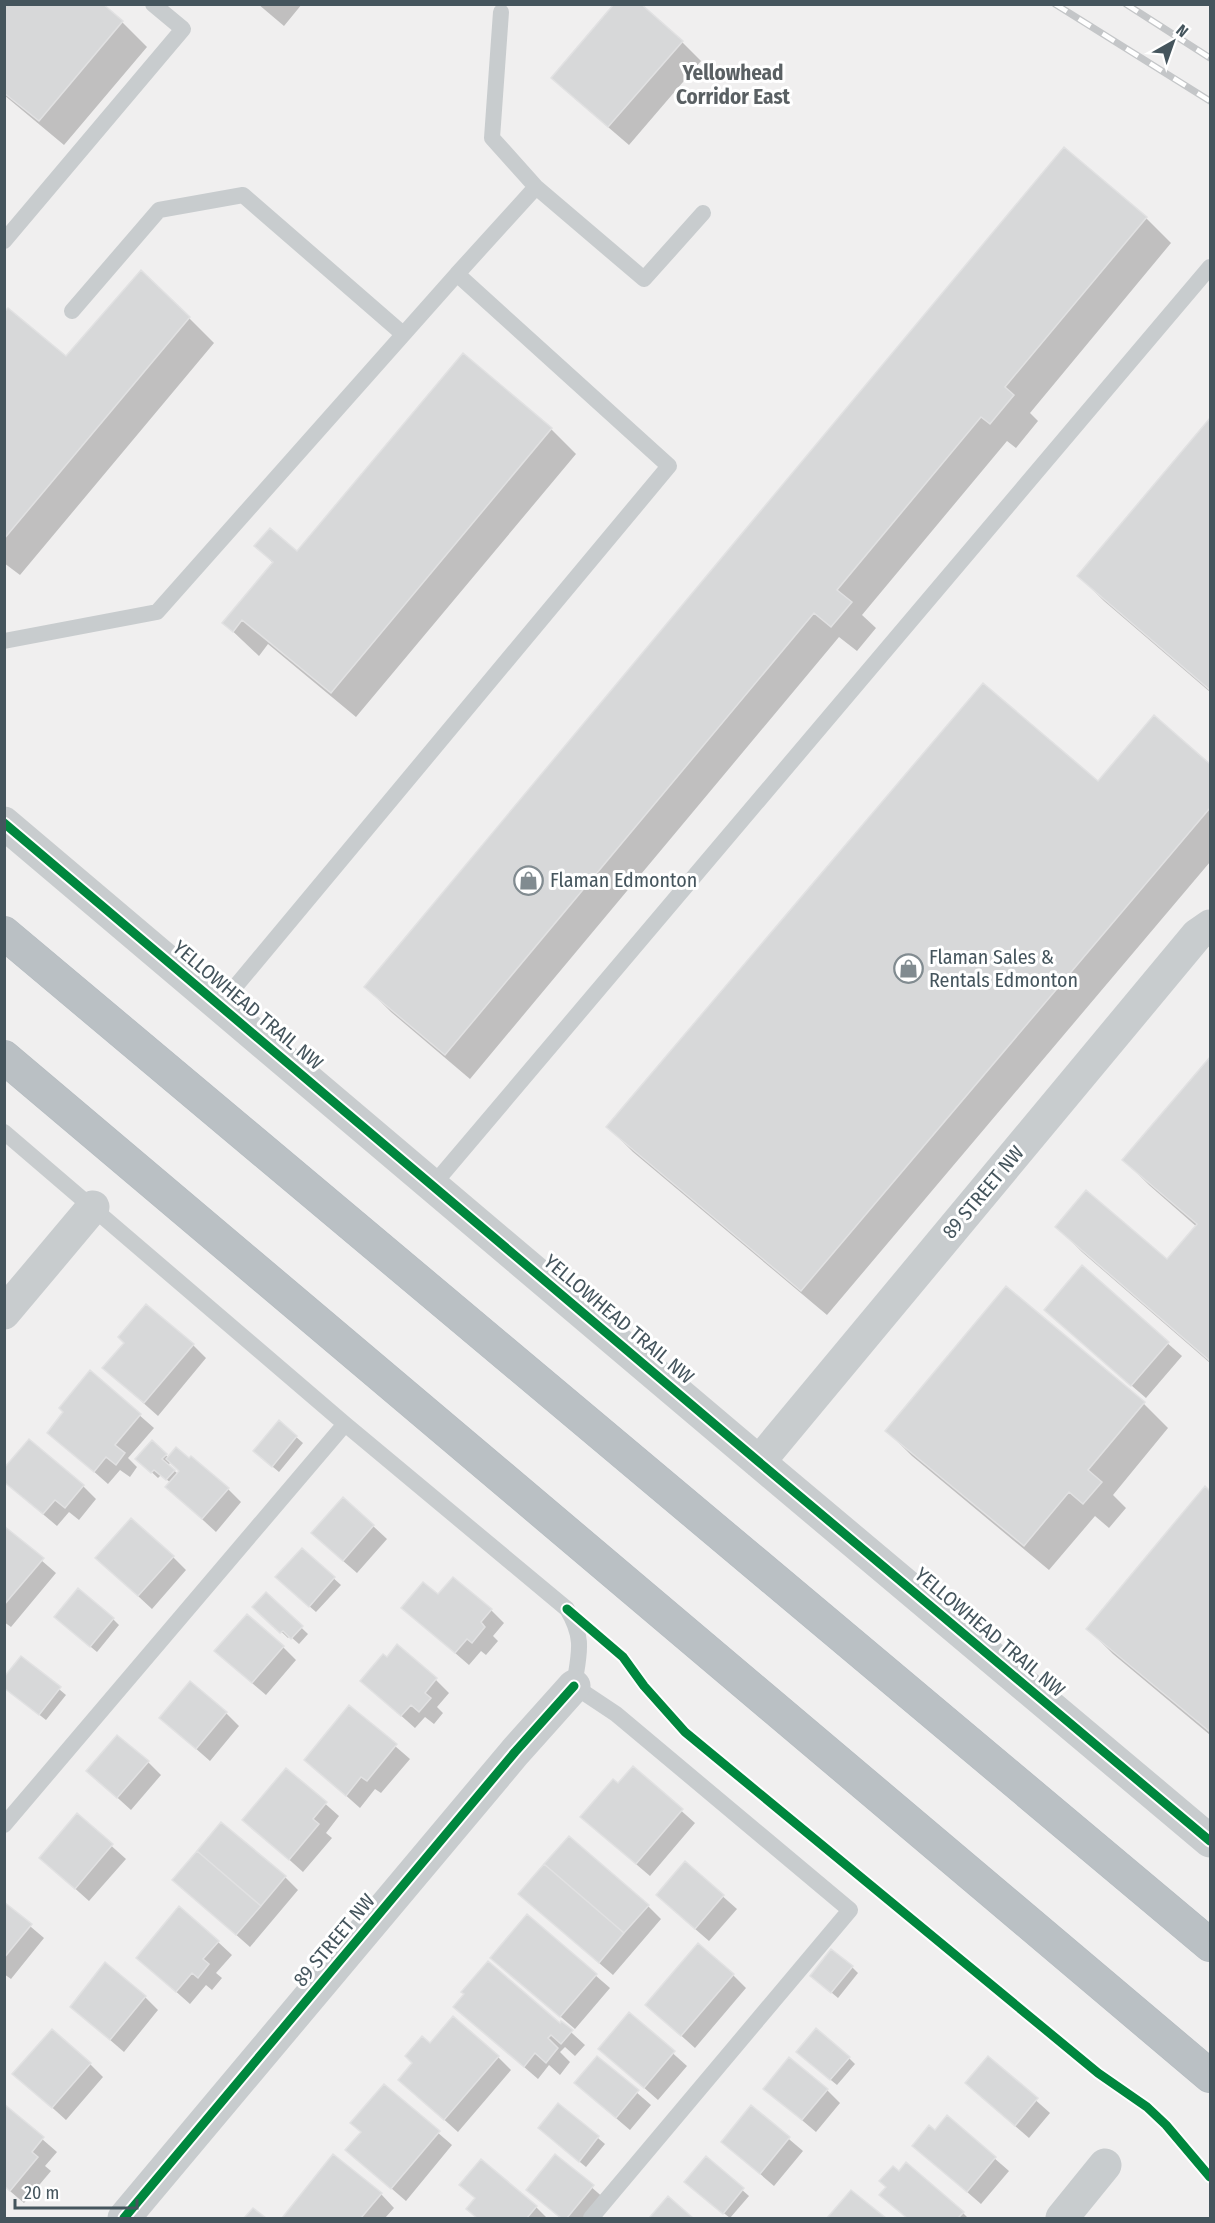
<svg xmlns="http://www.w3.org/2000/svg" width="1215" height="2223" font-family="'Fira Sans Condensed',sans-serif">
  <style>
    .shadow { fill: #0003; fill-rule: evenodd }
    .building { fill: #d7d8d9; stroke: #e1e1e2; stroke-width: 1.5 }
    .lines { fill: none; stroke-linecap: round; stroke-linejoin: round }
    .highway-casing { stroke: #b3babf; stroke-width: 34 }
    .lane { stroke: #c8ccce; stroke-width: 16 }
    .street { stroke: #c8ccce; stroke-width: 33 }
    .highway { stroke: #bac0c4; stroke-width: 33 }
    .rail-casing { stroke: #c4c6c8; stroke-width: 7 }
    .rail { stroke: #fff; stroke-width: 4.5; stroke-dasharray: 14; stroke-linecap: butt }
    .cycleway-casing { stroke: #fff; stroke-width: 13 }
    .cycleway { stroke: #00873e; stroke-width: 9 }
    .labels { text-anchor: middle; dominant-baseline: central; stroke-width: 6; stroke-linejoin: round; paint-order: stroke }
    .poi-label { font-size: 20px; fill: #45555d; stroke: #fff; text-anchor: start }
    .street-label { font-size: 20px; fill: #45555d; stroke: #fff }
    .neighbourhood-label { font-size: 21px; font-weight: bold; fill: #5a6063; stroke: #fff }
  </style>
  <rect width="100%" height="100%" fill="#f0efef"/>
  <path class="shadow" d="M4,4L122,22L147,47L64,145L4,95Z
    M258,4H302L284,26Z
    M682,42L701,61L629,145L573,97L553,78Z
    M1064,149L1146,218L1171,243L1030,413L1038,421L1016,448L1007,441L862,615L876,628L857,651L839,637L470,1079L391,1012L366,987Z
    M4,315L66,358L189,318L214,343L20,575L4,563Z
    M1210,421V692L1104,601L1079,576Z
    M551,429L576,454L356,717L268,644L259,656L224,623L274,564L256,546L297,554Z
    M1154,717L1210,765V862L827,1315L633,1152L608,1127L1098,783Z
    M1210,1060V1363L1082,1252L1057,1227L1167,1261L1197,1227L1149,1185L1124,1160Z
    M1082,1268L1182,1356L1146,1398L1059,1323Z
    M193,1345L206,1358L158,1416L104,1368Z
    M90,1372L154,1428L128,1458L137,1467L130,1477L120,1470L108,1484L49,1432L65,1412Z
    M1143,1403L1168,1428L1113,1495L1126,1508L1109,1528L1095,1516L1049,1570L912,1456L887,1431Z
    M279,1422L303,1443L279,1472L261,1457Z
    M152,1443L169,1458L228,1489L241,1502L216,1532L167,1487L171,1483L161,1475L158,1478L144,1465ZM171,1462L180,1472L178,1474L168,1465Z
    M83,1486L96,1499L79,1520L69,1512L57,1526L13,1489Z
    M1205,1488L1210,1493V1735L1113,1654L1088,1629Z
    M373,1526L387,1539L357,1573L327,1547Z
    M4,1528L56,1573L11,1627L4,1622Z
    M302,1550L341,1585L316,1612L284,1584Z
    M173,1557L186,1570L152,1609L97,1558Z
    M266,1594L308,1634L299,1644L290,1636L288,1638L254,1606Z
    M439,1596L491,1610L504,1623L493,1636L498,1641L486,1655L481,1651L469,1665L403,1608Z
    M113,1619L119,1625L97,1652L62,1623Z
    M283,1647L296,1660L266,1695L230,1664Z
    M22,1658L66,1695L46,1720L8,1690Z
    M436,1680L449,1693L437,1707L443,1713L434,1724L425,1717L415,1728L362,1681Z
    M350,1707L410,1759L381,1793L375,1789L360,1808L306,1760Z
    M226,1713L239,1726L210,1761L161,1718Z
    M148,1762L161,1775L131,1810L88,1771Z
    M633,1768L695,1823L650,1876L596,1830L619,1785Z
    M287,1770L339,1816L326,1833L332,1838L303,1872L245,1820Z
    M77,1815L126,1859L89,1901L41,1858Z
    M685,1863L737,1909L709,1941L671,1908Z
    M285,1877L298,1890L250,1947L174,1880Z
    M4,1904L44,1938L11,1979L4,1974Z
    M648,1906L661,1919L613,1975L534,1907Z
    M527,1916L610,1988L575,2029L492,1958Z
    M218,1942L232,1955L216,1973L222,1978L212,1990L206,1985L190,2004L138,1958Z
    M852,1967L858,1973L838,1998L812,1976Z
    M733,1975L746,1988L695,2048L647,2005Z
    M145,1997L158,2010L124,2052L72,2007Z
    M455,2007L560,2025L561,2023L585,2045L575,2056L565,2047L560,2052L570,2062L560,2075L549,2065L538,2079Z
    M629,2014L687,2066L658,2100L600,2049Z
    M430,2045L498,2057L511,2070L458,2132L400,2080Z
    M597,2058L651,2105L630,2130L590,2096Z
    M804,2058H849L855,2064L837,2085Z
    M988,2058L1050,2113L1029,2138L980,2096Z
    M90,2064L103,2077L66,2120L15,2074Z
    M384,2086L452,2145L406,2201L347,2150L362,2132Z
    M765,2089L827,2090L840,2103L816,2132Z
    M559,2105L605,2144L586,2167L546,2134Z
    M4,2106L57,2152L45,2166L51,2171L24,2203L4,2186Z
    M751,2107L803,2151L774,2186L723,2142Z
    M947,2117L1009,2171L981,2204L914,2146L935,2132Z
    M556,2156L606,2200L591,2218H560L528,2190Z
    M334,2157L381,2194L394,2208L385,2218H284Z
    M706,2158L749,2196L730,2218L692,2188Z
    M481,2161L536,2207L547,2218H477L468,2209L476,2199L461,2185Z
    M887,2187L963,2213L968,2218H907L881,2194Z
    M852,2192L883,2218H829Z
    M668,2199L691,2218H651Z"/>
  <path class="building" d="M4,4H103L123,21L39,121L4,93Z
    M614,4H641L683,41L608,127L551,78Z
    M1064,147L1147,217L1005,387L1014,395L990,424L981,417L837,590L852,602L831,627L814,613L445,1055L364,987Z
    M141,270L190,317L4,539V312L8,308L66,356Z
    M463,353L552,428L331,693L242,620L233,632L222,623L273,562L254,546L270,528L297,551Z
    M1210,418V690L1077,576Z
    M983,683L1098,781L1154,715L1210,764V808L801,1291L606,1127Z
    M1210,1057V1361L1055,1227L1086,1190L1167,1259L1197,1224L1122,1160Z
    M1082,1265L1169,1342L1131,1386L1044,1310Z
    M1006,1286L1145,1402L1088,1470L1102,1482L1083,1504L1069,1492L1024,1546L885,1431Z
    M146,1304L194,1344L144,1403L102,1368L124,1343L118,1337Z
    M90,1370L141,1414L115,1445L125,1453L116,1465L106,1457L94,1472L47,1433L63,1412L59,1408Z
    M279,1420L297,1436L272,1467L253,1451Z
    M29,1439L84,1485L65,1508L55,1500L43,1514L4,1482V1468Z
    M152,1440L167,1454L162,1459L175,1470L166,1480L154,1470L151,1473L135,1459Z
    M176,1447L189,1458L191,1456L229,1488L202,1519L165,1487L179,1471L166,1459Z
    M1205,1486L1210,1491V1732L1086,1629Z
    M343,1497L374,1525L343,1561L311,1533Z
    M131,1518L174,1556L138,1596L95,1558Z
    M4,1526L44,1558L4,1605Z
    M302,1548L335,1577L309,1607L275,1577Z
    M453,1577L492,1609L481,1622L485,1627L472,1643L467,1639L455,1653L401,1608L423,1582L438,1594Z
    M78,1588L114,1618L90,1647L54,1617Z
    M266,1592L303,1626L291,1639L283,1631L280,1633L252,1607Z
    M247,1614L284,1646L252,1683L214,1651Z
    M397,1644L437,1678L425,1693L431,1698L419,1712L411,1705L401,1716L360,1681L383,1654L387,1657Z
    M21,1656L61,1687L39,1715L4,1688V1677Z
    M190,1681L227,1712L196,1749L159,1718Z
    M349,1705L397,1744L367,1781L361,1777L346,1796L304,1760Z
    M117,1735L149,1761L117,1798L86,1771Z
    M633,1766L683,1809L636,1864L580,1817L613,1779L618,1783Z
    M286,1768L327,1802L313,1819L319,1824L289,1860L242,1820Z
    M77,1813L113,1844L75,1889L39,1858Z
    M221,1822L286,1876L261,1906L197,1851Z
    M569,1836L649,1905L624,1933L544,1864Z
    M197,1851L261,1906L236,1935L172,1880Z
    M685,1861L724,1895L695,1929L656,1895Z
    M544,1864L624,1933L599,1963L518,1894Z
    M4,1902L32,1924L4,1958Z
    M179,1906L219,1941L203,1959L209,1964L198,1978L192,1973L176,1992L136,1958Z
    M527,1914L597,1974L560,2017L490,1958Z
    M698,1943L734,1974L681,2036L645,2005Z
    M831,1949L853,1966L831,1993L810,1976Z
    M488,1961L560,2023L561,2021L573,2030L561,2044L551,2035L548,2038L558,2048L546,2063L535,2053L524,2067L453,2007L464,1994L461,1992Z
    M105,1962L146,1996L110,2040L70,2007Z
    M629,2012L675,2051L644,2088L598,2049Z
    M453,2016L499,2056L444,2120L398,2080L412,2063L405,2056L422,2036L430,2043Z
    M816,2028L850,2057L830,2080L796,2052Z
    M52,2029L91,2063L52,2108L12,2074Z
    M597,2056L639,2090L616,2118L574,2083Z
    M988,2056L1038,2098L1015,2126L965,2083Z
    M789,2057L828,2089L802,2120L763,2089Z
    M384,2084L440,2131L391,2189L345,2150L361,2132L350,2123Z
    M558,2103L599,2136L579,2162L538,2128Z
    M4,2104L44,2137L32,2152L38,2157L10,2191L4,2186Z
    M751,2105L790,2137L760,2174L721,2142Z
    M947,2115L996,2157L967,2192L912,2146L929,2125L935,2130Z
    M333,2154L382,2193L361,2218H282Z
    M555,2154L594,2185L567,2218H561L526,2190Z
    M706,2156L744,2188L723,2214L684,2182Z
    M481,2159L537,2206L527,2218H477L466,2209L475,2198L459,2185Z
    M906,2162L964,2212L958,2218H907L879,2195L886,2187L879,2181L893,2166L899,2171Z
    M851,2190L886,2218H827Z
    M668,2196L693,2218H649Z
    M253,2208L266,2218H244Z"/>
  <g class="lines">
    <defs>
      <path id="highway" d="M4,933L1210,1945
        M4,1057L1210,2076"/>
    </defs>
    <use href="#highway" class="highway-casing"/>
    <path class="lane" d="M501,12L492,138L536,187
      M4,241L183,29L153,4
      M457,274L536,187L644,279L703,213
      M72,311L159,210L243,195L403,334
      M4,641L157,612L457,274L669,466L220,1005
      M4,1132L345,1424L567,1609C585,1639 579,1653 574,1686L616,1714L850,1910L591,2218
      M433,1185L1210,267
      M4,1825L345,1424"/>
    <path class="street" d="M4,823L759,1462L1210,1841
      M4,1313L93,1207
      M759,1462L1197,935L1210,926
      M124,2218L515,1752L574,1686
      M1062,2218L1105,2165"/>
    <use href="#highway" class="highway"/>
    <defs>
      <path id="rail" d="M1055,4L1210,101
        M1126,4L1210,58"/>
    </defs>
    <use href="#rail" class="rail-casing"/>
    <use href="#rail" class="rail"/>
    <defs>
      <path id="cycleway" d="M4,823L759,1462L1210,1841
        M567,1609L623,1657L644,1686L685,1732L1098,2073L1147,2107L1166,2125L1210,2177
        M124,2218L515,1752L574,1686"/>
    </defs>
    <use href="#cycleway" class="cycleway-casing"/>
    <use href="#cycleway" class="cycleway"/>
  </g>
  <defs>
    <symbol id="shop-ring" viewBox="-11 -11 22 22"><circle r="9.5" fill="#fff" stroke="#818b90" stroke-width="1.5"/><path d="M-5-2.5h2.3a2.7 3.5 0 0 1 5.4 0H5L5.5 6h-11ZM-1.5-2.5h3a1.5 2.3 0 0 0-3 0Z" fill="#818b90"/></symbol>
  </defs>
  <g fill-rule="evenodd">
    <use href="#shop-ring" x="512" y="864" width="33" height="33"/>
    <use href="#shop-ring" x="892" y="952" width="33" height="33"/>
  </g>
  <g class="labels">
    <g class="poi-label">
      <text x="550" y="880">Flaman Edmonton</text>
      <text x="929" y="957">Flaman Sales &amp;<tspan x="929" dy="23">Rentals Edmonton</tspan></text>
    </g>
    <g class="street-label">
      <text transform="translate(248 1005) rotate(40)">YELLOWHEAD TRAIL NW</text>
      <text transform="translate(983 1192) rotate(-50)">89 STREET NW</text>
      <text transform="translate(619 1319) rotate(40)">YELLOWHEAD TRAIL NW</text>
      <text transform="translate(990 1632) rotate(40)">YELLOWHEAD TRAIL NW</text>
      <text transform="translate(334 1940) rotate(-50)">89 STREET NW</text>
    </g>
    <g class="neighbourhood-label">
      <text x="733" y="73">Yellowhead<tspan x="733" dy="24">Corridor East</tspan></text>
    </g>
  </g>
  <rect width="1215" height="2223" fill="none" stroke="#45555d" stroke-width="12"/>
  <g transform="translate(1173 42) rotate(40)" stroke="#ffffff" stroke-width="4.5" paint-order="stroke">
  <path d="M0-4.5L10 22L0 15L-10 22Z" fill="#45555d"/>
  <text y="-9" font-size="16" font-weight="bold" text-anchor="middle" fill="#45555d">N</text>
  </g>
  <path d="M15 2199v9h122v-9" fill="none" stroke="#45555d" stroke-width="3"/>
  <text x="24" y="2199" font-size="18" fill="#45555d" stroke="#ffffff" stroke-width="4.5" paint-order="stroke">20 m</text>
</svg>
